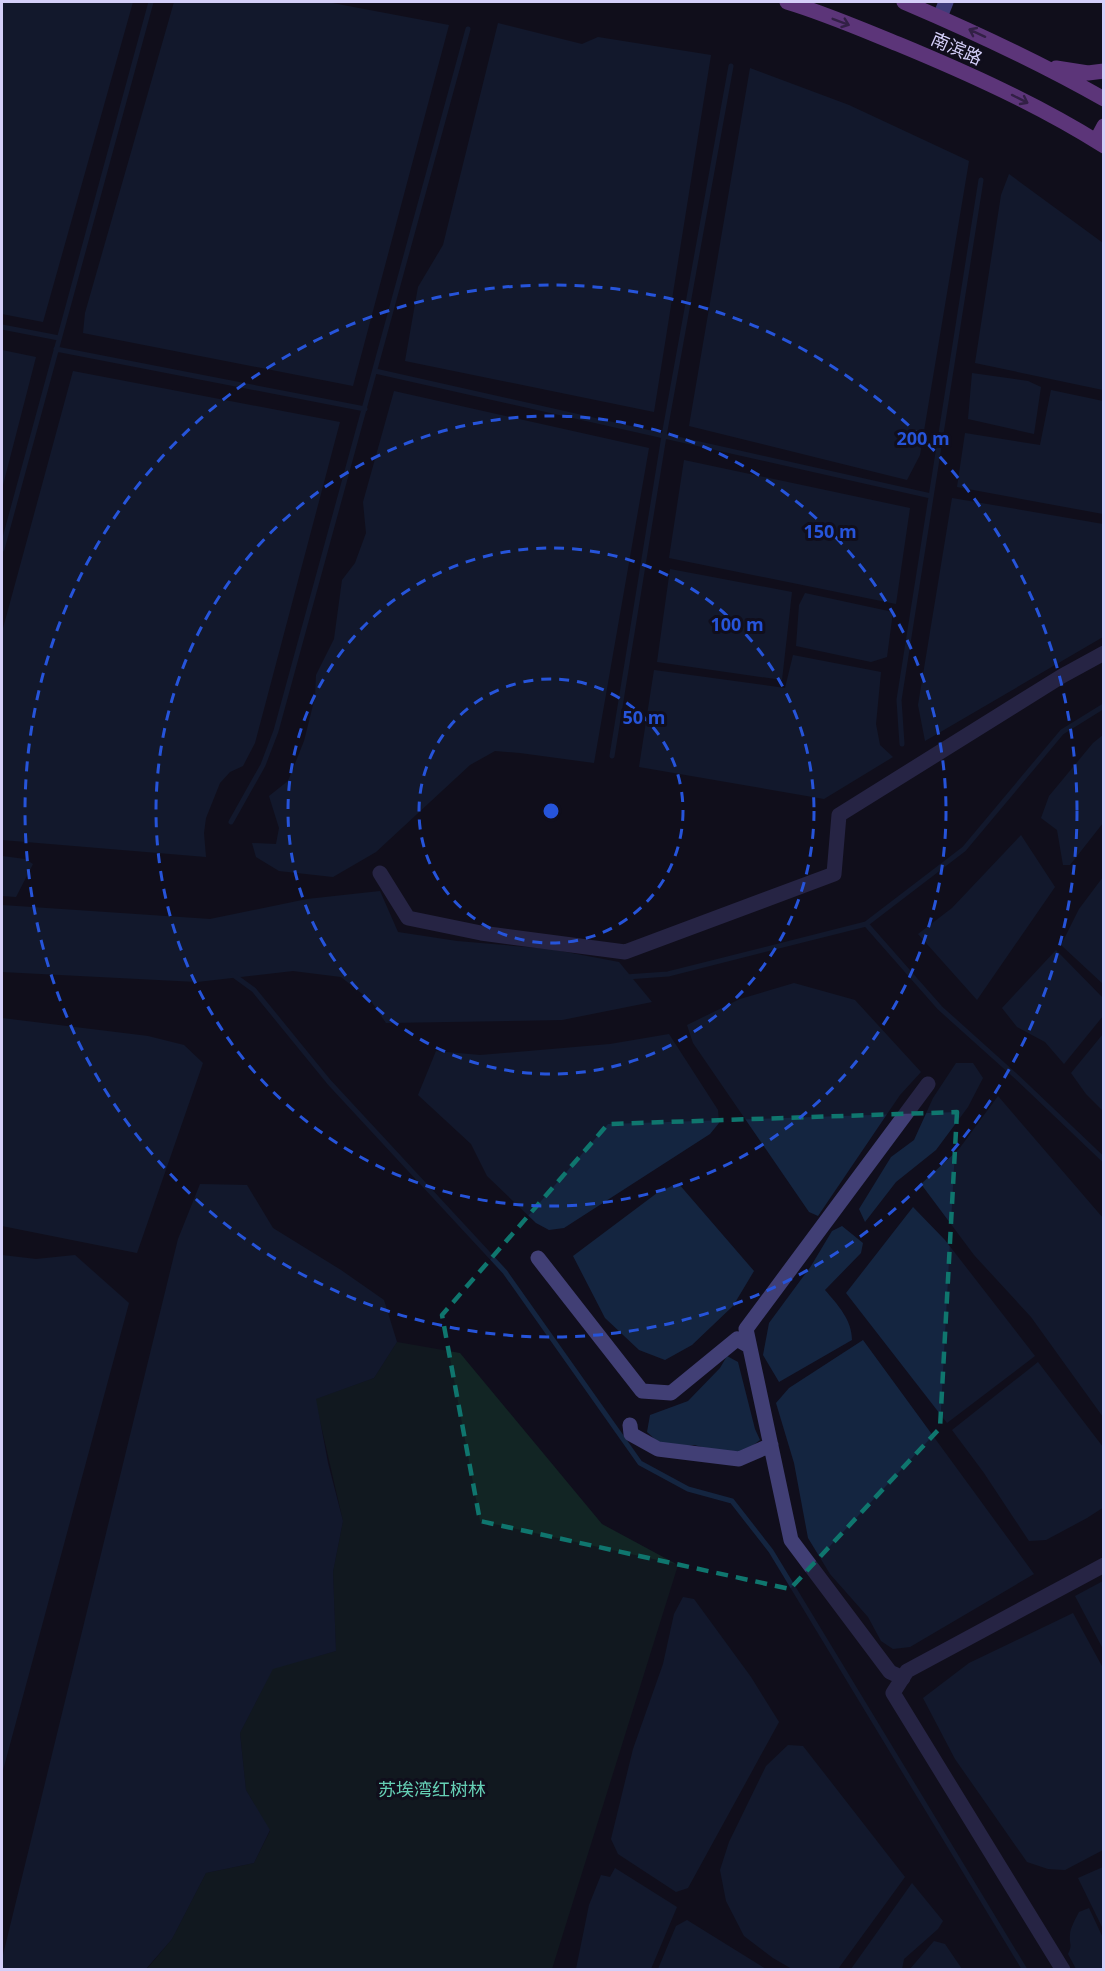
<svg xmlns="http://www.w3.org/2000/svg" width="1105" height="1971" font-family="'Open Sans','Noto Sans SC',sans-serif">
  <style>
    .green { fill: #122524 }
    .water { fill: #142540 }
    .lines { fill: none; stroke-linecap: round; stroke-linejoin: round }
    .stream { stroke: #142540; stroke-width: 5 }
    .street { stroke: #413f75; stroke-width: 15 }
    .secondary { stroke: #7672ed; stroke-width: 15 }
    .primary { stroke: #b964eb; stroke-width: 15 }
    .oneway { stroke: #5c3579 }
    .marked { fill: none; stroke: #0f766e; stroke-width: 4.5; stroke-dasharray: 12 8; stroke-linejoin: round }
    .ring { fill: none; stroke: #2654da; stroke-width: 3; stroke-dasharray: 10 8 }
    .labels { text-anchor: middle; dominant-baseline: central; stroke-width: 6; stroke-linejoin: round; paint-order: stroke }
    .street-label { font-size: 18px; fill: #d4cff9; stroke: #100e1c }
    .park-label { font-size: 18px; fill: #65cfb5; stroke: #100e1c }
    .centre { fill: #2654da; stroke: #100e1c; stroke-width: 3 }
    .ring-label { font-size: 18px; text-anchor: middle; font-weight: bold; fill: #2654da; stroke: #100e1c; stroke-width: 6; stroke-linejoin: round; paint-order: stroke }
  </style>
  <rect width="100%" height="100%" fill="#100e1c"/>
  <path class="green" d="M397,1342L460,1353L602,1524L678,1565L552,1969L146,1970L172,1939L206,1873L254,1863L270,1831L246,1790L240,1733L273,1668L336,1651L333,1572L343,1521L315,1399L374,1378Z"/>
  <path class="water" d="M2,2H133L43,322L2,314Z
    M174,2H327L449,25L353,386L83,333L85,313Z
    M498,23L582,44L598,37L711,55L654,412L405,361L418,287L443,245Z
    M750,68L849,105L969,161L920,455L907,480L689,426Z
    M1009,174L1103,243V390L975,363L1001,195Z
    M2,350L36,357L2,489Z
    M73,371L340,422L255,743L243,766L230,772L220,783L206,818L204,833L206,857L2,840V632Z
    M972,373L1028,381L1041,387L1034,434L968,419Z
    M1051,390L1103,401V514L957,487L965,433L1040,445Z
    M394,391L649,448L594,763L520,753L495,751L470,765L376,852L333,877L279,871L256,857L252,843L276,844L279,828L269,796L288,781L304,741L315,697L316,675L334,639L342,580L355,563L366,533L363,502Z
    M684,460L910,508L896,604L669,558Z
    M952,498L1103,524V637L925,741L918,705Z
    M670,569L792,592L782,680L657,662Z
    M805,593L893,612L887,657L871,662L796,646L799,605Z
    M793,655L881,672L876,724L880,745L893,757L824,799L639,767L654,670L785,688Z
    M1103,735V823L1070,865H1063L1057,830L1041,818L1049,796L1093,743Z
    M1021,835L1055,887L977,1000L918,934L952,908Z
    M2,856L25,859L33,864L16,897L2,896Z
    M1103,877V984L1061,945L1079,909Z
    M380,891L398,932L457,941L550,949L619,962L652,1002L562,1020L386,1023L371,1001L341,977L293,971L197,982L2,972V905L210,919L307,899Z
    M1056,950L1103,998V1016L1064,1064L1045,1042L1017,1027L1002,1008Z
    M794,983L855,1000L921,1072L900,1095L818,1216L809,1212L693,1043L687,1025L740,999Z
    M2,1018L148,1036L184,1045L203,1063L137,1253L2,1226Z
    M669,1034L718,1110L719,1123L710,1134L564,1228L549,1230L536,1223L487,1176L471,1144L418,1095L436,1051L480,1055L610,1044Z
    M1103,1034V1111L1086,1094L1071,1073Z
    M956,1063H973L983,1078L968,1107L936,1150L896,1182L865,1222L859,1209L891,1157L914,1140L933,1098Z
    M998,1096L1103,1218V1417L1031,1317L974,1255L921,1184L959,1149Z
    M678,1183L754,1271L733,1306L692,1345L665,1360L639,1350L605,1318L573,1256L657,1193Z
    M200,1184L247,1185L273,1228L341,1270L384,1300L397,1342L374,1378L316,1399L328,1463L343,1521L333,1572L336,1651L273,1669L240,1733L246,1790L270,1830L254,1863L206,1873L172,1939L146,1969H2V1959L178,1239Z
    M913,1207L945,1240L1035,1356L947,1423L846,1293Z
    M842,1226L863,1243L861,1253L825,1290C838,1305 852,1320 852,1340L779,1382L763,1355L769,1323L811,1266L832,1231Z
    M2,1255L36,1259L75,1255L129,1303L2,1774Z
    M863,1340L1034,1574L910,1647L893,1649L881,1641L868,1617L830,1574L808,1538L794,1463L776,1403L789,1388Z
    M727,1356L738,1362L755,1429L760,1440L739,1456L694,1445L676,1448L657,1441L647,1432L650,1415L688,1401L720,1368Z
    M1038,1362L1103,1447L1104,1507L1087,1518L1046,1540L1029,1541L984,1473L952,1430Z
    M1103,1581V1649L1075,1596Z
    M683,1597L694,1599L751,1677L779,1722L688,1888L676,1892L618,1854L611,1839L633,1749L663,1664L674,1614Z
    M1073,1613L1103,1668V1850L1065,1870L1048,1869L1027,1862L955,1759L923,1698L969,1663Z
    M788,1745L803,1746L905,1877L838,1969H792L773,1958L744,1936L726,1901L720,1870L729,1842L766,1766Z
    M1103,1867V1929L1078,1878Z
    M615,1868L677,1907L651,1969H576L589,1905L601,1875L610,1877Z
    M912,1883L943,1921L938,1929L904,1959L902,1969H851Z
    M1089,1908L1103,1938V1969H1076L1068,1954C1073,1944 1069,1945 1070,1935C1070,1928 1076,1918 1079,1912Z
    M687,1920L766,1969H658L676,1926Z
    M934,1941L945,1944L962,1969H910Z"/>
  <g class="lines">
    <path class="stream" d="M2,327L59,338
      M56,349L365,409
      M375,371L931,496
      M2,549L151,2
      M902,744L899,700L981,180
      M612,756L664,436L731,66
      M231,822L263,765L276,731L468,29
      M866,924L964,849L1062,732L1104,706
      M232,974L254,990L329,1082L505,1272L640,1463L688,1489L732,1501L771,1551L1025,1970
      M626,977L668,974L866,924L940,1008L1019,1079L1104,1160"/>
    <path class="street" d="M380,873L408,918L481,933L625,952L834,874L839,815L1062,676L1104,653
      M538,1258L642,1391L671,1393L737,1339L749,1346
      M630,1425L631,1434L658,1449L739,1459L771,1445
      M903,1678L890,1672L791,1540L746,1329L928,1084
      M1063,1970L893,1693L907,1671L1104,1565"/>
    <path class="secondary" d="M940,17L946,2"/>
    <path class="primary" d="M787,2C824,13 861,29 898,44C968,73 1039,105 1104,146
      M904,2C972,31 1039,62 1104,99
      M1056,68L1088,73L1104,71
      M1096,141L1104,126"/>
  </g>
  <defs><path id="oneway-shaft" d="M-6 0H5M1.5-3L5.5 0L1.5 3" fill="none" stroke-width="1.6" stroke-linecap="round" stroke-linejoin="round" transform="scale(1.5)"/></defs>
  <g class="oneway">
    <use href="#oneway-shaft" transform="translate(841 22) rotate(21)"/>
    <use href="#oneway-shaft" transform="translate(977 33) rotate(-155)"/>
    <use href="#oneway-shaft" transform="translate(1020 99) rotate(27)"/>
  </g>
  <path d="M0 0H1105V1971H0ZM957,1112L940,1428L790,1589L480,1521L442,1315L608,1124Z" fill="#100e1c" fill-opacity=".55" fill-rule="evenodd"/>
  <path class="marked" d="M957,1112L940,1428L790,1589L480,1521L442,1315L608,1124Z"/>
  <g class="ring">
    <circle cx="551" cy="811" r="132"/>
    <circle cx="551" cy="811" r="263"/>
    <circle cx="551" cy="811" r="395"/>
    <circle cx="551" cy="811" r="526"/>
  </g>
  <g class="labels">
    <g class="street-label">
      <text transform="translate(957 48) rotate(24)">南滨路</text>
    </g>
    <g class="park-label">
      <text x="432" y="1789">苏埃湾红树林</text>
    </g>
  </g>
  <circle cx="551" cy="811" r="9" class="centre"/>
  <g class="ring-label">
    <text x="923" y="445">200 m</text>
    <text x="830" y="538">150 m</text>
    <text x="737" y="631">100 m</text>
    <text x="644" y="724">50 m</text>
  </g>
  <rect width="1105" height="1971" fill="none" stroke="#d4cff9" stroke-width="6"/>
</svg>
